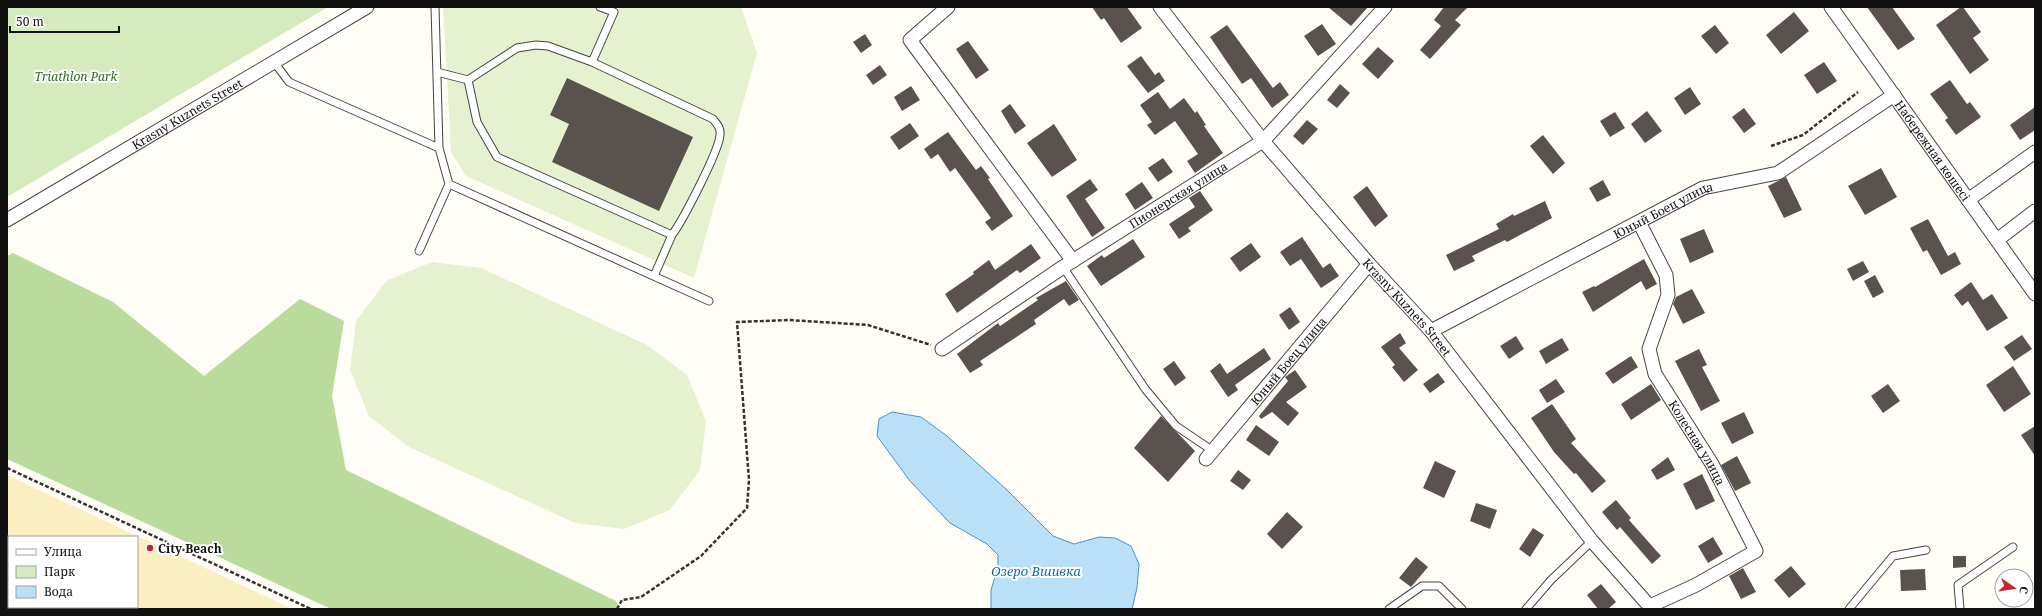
<svg xmlns="http://www.w3.org/2000/svg" width="2042" height="616" font-family="'Noto Serif',serif">
  <style>
    .green { fill: #d5ebbd }
    .forest { fill: #b9dc9c }
    .sand { fill: #fbeec1 }
    .pitch { fill: #e6f2cf }
    .water { fill: #b9e0f7; stroke: #3f96cf }
    .building { fill: #5a524d }
    .lines { fill: none; stroke-linecap: round; stroke-linejoin: round }
    .lane-casing { stroke: #444; stroke-width: 9 }
    .street-casing { stroke: #444; stroke-width: 15 }
    .path { stroke: #333; stroke-width: 2.5; stroke-dasharray: 4 2; stroke-linecap: butt }
    .lane { stroke: #fff; stroke-width: 7 }
    .street { stroke: #fff; stroke-width: 13 }
    .poi-dot { fill: #c4262e; stroke: #fff; stroke-width: 1.5 }
    .labels { text-anchor: middle; dominant-baseline: central; stroke-width: 4; stroke-linejoin: round; paint-order: stroke }
    .park-label { font-size: 12px; font-style: italic; fill: #2f6b1f; stroke: #fff }
    .street-label { font-size: 12px; fill: #111; stroke: #fff }
    .poi-label { font-size: 12px; font-weight: bold; fill: #111; stroke: #fff; text-anchor: start }
    .water-label { font-size: 13px; font-style: italic; fill: #1768a6; stroke: #fff }
  </style>
  <rect width="100%" height="100%" fill="#fffdf5"/>
  <path class="green" d="M7,7H328L7,197Z"/>
  <path class="forest" d="M13,253L113,302L204,376L300,299L344,321L332,396L346,470L616,601L620,609H331L7,459V256Z"/>
  <path class="sand" d="M7,475L293,609H128L124,607H137V537H9V559L7,558Z"/>
  <path class="pitch" d="M443,7H741L757,53L694,278L466,176L451,152Z
    M432,262L481,268L647,345L687,375L706,421L700,470L670,510L624,529L575,523L409,447L369,416L350,370L356,321L386,281Z"/>
  <path class="water" d="M892,412L921,417L947,436L1007,490L1053,536L1074,544L1099,537L1115,538L1131,546L1139,564L1137,588L1132,609H991V590L998,567V555L987,544L950,523L910,481L877,436L879,419Z
    M7,577L9,578V607H102L109,609H7Z"/>
  <path class="building" d="M1092,7H1127L1142,28L1121,43L1104,18L1101,20Z
    M1328,7H1368L1351,26Z
    M1444,7H1468L1455,20L1461,25L1430,59L1420,50L1441,26L1434,20Z
    M1867,7H1892L1915,39L1898,50Z
    M1961,7H1963L1981,32L1973,38L1989,60L1970,74L1936,25Z
    M1794,12L1809,31L1781,54L1766,35Z
    M1322,24L1336,44L1318,56L1304,36Z
    M1227,25L1273,88L1280,82L1289,95L1272,108L1251,78L1242,84L1210,37Z
    M1715,25L1729,43L1716,54L1701,36Z
    M865,34L872,45L861,53L853,42Z
    M968,41L989,70L976,79L956,49Z
    M1378,47L1394,61L1378,79L1362,64Z
    M1141,56L1155,75L1159,72L1165,81L1148,93L1127,66Z
    M1824,62L1837,81L1817,94L1804,75Z
    M880,65L887,75L873,85L866,75Z
    M567,78L693,137L659,211L552,162L569,124L550,115Z
    M1950,80L1967,104L1970,102L1981,117L1956,135L1945,120L1948,118L1930,94Z
    M1340,84L1350,93L1337,108L1327,100Z
    M911,86L920,100L902,111L894,97Z
    M1690,87L1701,104L1685,115L1674,98Z
    M1158,92L1170,109L1184,98L1195,113L1197,111L1206,125L1204,126L1223,153L1195,173L1187,161L1198,154L1175,121L1155,135L1147,125L1152,122L1140,105Z
    M1010,104L1026,126L1015,134L1001,111Z
    M2035,107V130L2020,140L2010,125Z
    M1744,108L1756,124L1744,133L1732,117Z
    M1647,111L1662,131L1645,143L1631,124Z
    M1615,112L1625,128L1610,137L1600,121Z
    M1307,120L1318,129L1303,145L1293,136Z
    M910,123L919,136L899,150L890,137Z
    M1054,124L1077,160L1052,177L1027,143Z
    M948,132L976,170L981,166L990,178L988,179L1013,216L992,231L985,222L991,218L955,168L950,172L938,154L931,159L924,149Z
    M1543,135L1565,163L1553,174L1530,146Z
    M1163,158L1173,172L1158,182L1148,168Z
    M1881,168L1897,197L1865,215L1848,186Z
    M1786,177L1802,210L1784,218L1768,186Z
    M1090,179L1098,190L1085,199L1105,228L1092,237L1066,196Z
    M1603,180L1611,195L1597,202L1589,188Z
    M1142,182L1153,198L1135,210L1125,194Z
    M1367,186L1388,216L1375,227L1353,197Z
    M1200,191L1213,210L1188,228L1191,231L1179,239L1169,224L1195,207L1189,198Z
    M1545,201L1552,218L1507,242L1505,240L1472,256L1475,261L1454,271L1446,255L1499,229L1496,224L1513,214L1514,216Z
    M1928,219L1948,256L1955,252L1961,264L1941,275L1927,250L1923,252L1910,228Z
    M1704,229L1714,252L1690,263L1680,239Z
    M1302,237L1323,268L1330,263L1339,276L1321,288L1301,259L1290,266L1280,252Z
    M1133,239L1145,257L1101,286L1087,266L1102,255L1104,258Z
    M1251,243L1261,257L1240,272L1230,258Z
    M1031,244L1041,258L1020,273L1017,270L957,313L945,294L974,274L973,272L989,260L995,270Z
    M1644,259L1657,284L1646,290L1641,281L1593,312L1582,292L1594,286L1595,287Z
    M1863,261L1869,272L1853,281L1847,269Z
    M1875,275L1884,292L1873,298L1864,281Z
    M1066,281L1079,300L1069,306L1064,299L1034,320L1036,324L980,361L983,365L970,373L957,354L998,323L1000,326L1038,300L1036,298Z
    M1971,282L1983,300L1992,294L2008,318L1987,331L1968,301L1962,306L1954,295Z
    M1692,289L1705,313L1683,324L1673,304L1676,297Z
    M1290,307L1300,322L1289,330L1279,315Z
    M1400,333L1406,343L1399,348L1418,370L1404,382L1392,367L1395,365L1381,347Z
    M2022,335L2032,349L2014,361L2004,347Z
    M1516,336L1524,349L1509,359L1500,346Z
    M1562,338L1569,350L1546,364L1539,351Z
    M1264,348L1271,359L1235,385L1238,390L1228,397L1210,371L1220,363L1227,374Z
    M1699,349L1707,365L1702,367L1720,401L1701,411L1675,361Z
    M1631,356L1638,367L1613,384L1605,373Z
    M1174,361L1186,378L1175,386L1163,369Z
    M2013,366L2031,394L2004,412L1986,385Z
    M1295,370L1307,387L1286,402L1299,413L1288,426L1272,412L1261,419L1259,416L1288,381L1285,377Z
    M1438,373L1445,382L1430,393L1423,384Z
    M1556,379L1565,392L1547,403L1539,390Z
    M1651,384L1661,400L1631,420L1621,404Z
    M1888,384L1900,401L1883,413L1871,396Z
    M1552,404L1576,439L1571,443L1606,481L1592,493L1576,473L1574,474L1554,452L1531,418Z
    M1744,412L1754,433L1732,444L1721,423Z
    M1161,416L1195,451L1168,482L1134,448Z
    M1256,425L1279,442L1269,456L1246,440Z
    M2035,426V456L2021,435Z
    M1737,456L1751,483L1735,491L1721,465Z
    M1668,457L1675,470L1657,480L1651,470Z
    M1435,461L1456,471L1444,498L1423,488Z
    M1238,470L1251,480L1243,490L1230,481Z
    M1702,474L1715,501L1696,510L1683,484Z
    M1616,500L1631,518L1629,520L1661,556L1652,564L1620,527L1617,530L1602,512Z
    M1476,503L1497,510L1490,529L1470,521Z
    M1287,512L1303,527L1282,549L1267,534Z
    M1533,528L1544,535L1530,557L1519,549Z
    M1713,537L1723,554L1708,563L1698,546Z
    M1953,556H1966V567L1953,568Z
    M1416,557L1428,567L1411,587L1399,578Z
    M1791,566L1806,584L1789,598L1774,580Z
    M1743,568L1756,592L1741,599L1729,576Z
    M1925,569L1926,590L1901,591L1900,570Z
    M1601,584L1616,602L1608,609H1598L1587,595Z"/>
  <g class="lines">
    <defs>
      <path id="lane" d="M435,7L439,148L449,184L709,301
        M274,62L289,82L439,148
        M592,62L614,12L600,7
        M437,72L468,80L517,48L536,45L548,46L592,62L713,119C717,124 721,128 720,135C719,151 683,220 672,235L497,157L477,122L468,80
        M419,251L449,184
        M1063,267L1146,390L1176,426L1213,451
        M654,276L672,235
        M1389,609L1422,586H1439L1462,609
        M1526,609L1551,580L1592,541
        M1849,609L1893,556L1926,550
        M1960,609L1958,585L2013,547"/>
      <g id="street">
        <path d="M948,7L910,40L1073,261"/>
        <path id="s1" d="M1160,7L1263,141L1369,264L1431,331L1592,541L1652,609"/>
        <path id="s2" d="M1831,7L2035,294"/>
        <path d="M1968,200L2035,152"/>
        <path id="s3" d="M7,220L367,7"/>
        <path id="s4" d="M1639,222L1666,275L1668,295L1649,349L1655,374L1712,464L1756,551L1696,585L1650,606"/>
        <path d="M1997,240L2035,211"/>
        <path id="s5" d="M1431,331L1703,188L1778,173L1894,95"/>
        <path id="s6" d="M942,349L1063,267L1263,141L1385,7"/>
        <path id="s7" d="M1206,459L1369,264"/>
      </g>
    </defs>
    <use href="#lane" class="lane-casing"/>
    <use href="#street" class="street-casing"/>
    <path class="path" d="M1771,146L1803,135L1858,92
      M7,468L311,609
      M617,609L622,600L641,597L701,556L747,508L749,480L737,322L789,320L868,325L931,345"/>
    <use href="#lane" class="lane"/>
    <use href="#street" class="street"/>
  </g>
  <circle class="poi-dot" cx="150" cy="548" r="4"/>
  <g class="labels">
    <g class="park-label">
      <text x="76" y="76">Triathlon Park</text>
    </g>
    <g class="street-label">
      <text stroke="none"><textPath href="#s3" startOffset="209">Krasny Kuznets Street</textPath></text>
      <text stroke="none"><textPath href="#s2" startOffset="176">Набережная көшесі</textPath></text>
      <text stroke="none"><textPath href="#s6" startOffset="282">Пионерская улица</textPath></text>
      <text stroke="none"><textPath href="#s5" startOffset="262">Юный Боец улица</textPath></text>
      <text stroke="none"><textPath href="#s1" startOffset="389">Krasny Kuznets Street</textPath></text>
      <text stroke="none"><textPath href="#s7" startOffset="128">Юный Боец улица</textPath></text>
      <text stroke="none"><textPath href="#s4" startOffset="243">Колесная улица</textPath></text>
    </g>
    <g class="poi-label">
      <text x="158" y="548">City Beach</text>
    </g>
    <g class="water-label">
      <text x="1036" y="571">Озеро Вшивка</text>
    </g>
  </g>
  <rect width="2042" height="616" fill="none" stroke="#111111" stroke-width="16"/>
  <rect x="8" y="536" width="130" height="72" fill="#ffffff" stroke="#a0a0a0"/>
  <rect x="16" y="549" width="20" height="6" fill="#ffffff" stroke="#a0a0a0"/>
  <text x="44" y="556" font-size="12" fill="#111111">Улица</text>
  <rect x="16" y="566" width="20" height="12" fill="#d5ebbd" stroke="#a0a0a0"/>
  <text x="44" y="576" font-size="12" fill="#111111">Парк</text>
  <rect x="16" y="586" width="20" height="12" fill="#b9e0f7" stroke="#a0a0a0"/>
  <text x="44" y="596" font-size="12" fill="#111111">Вода</text>
  <g transform="translate(2014 588) rotate(103)"><circle r="19" fill="#ffffff" stroke="#a0a0a0"/>
  <path d="M0-3L7 15L0 10L-7 15Z" fill="#c4262e"/>
  <text y="-6" font-size="11" font-weight="bold" text-anchor="middle" fill="#111111">С</text>
  </g>
  <path d="M10 26v6h109v-6" fill="none" stroke="#111111" stroke-width="2"/>
  <text x="16" y="26" font-size="12" fill="#111111" stroke="#ffffff" stroke-width="3" paint-order="stroke">50 m</text>
</svg>
